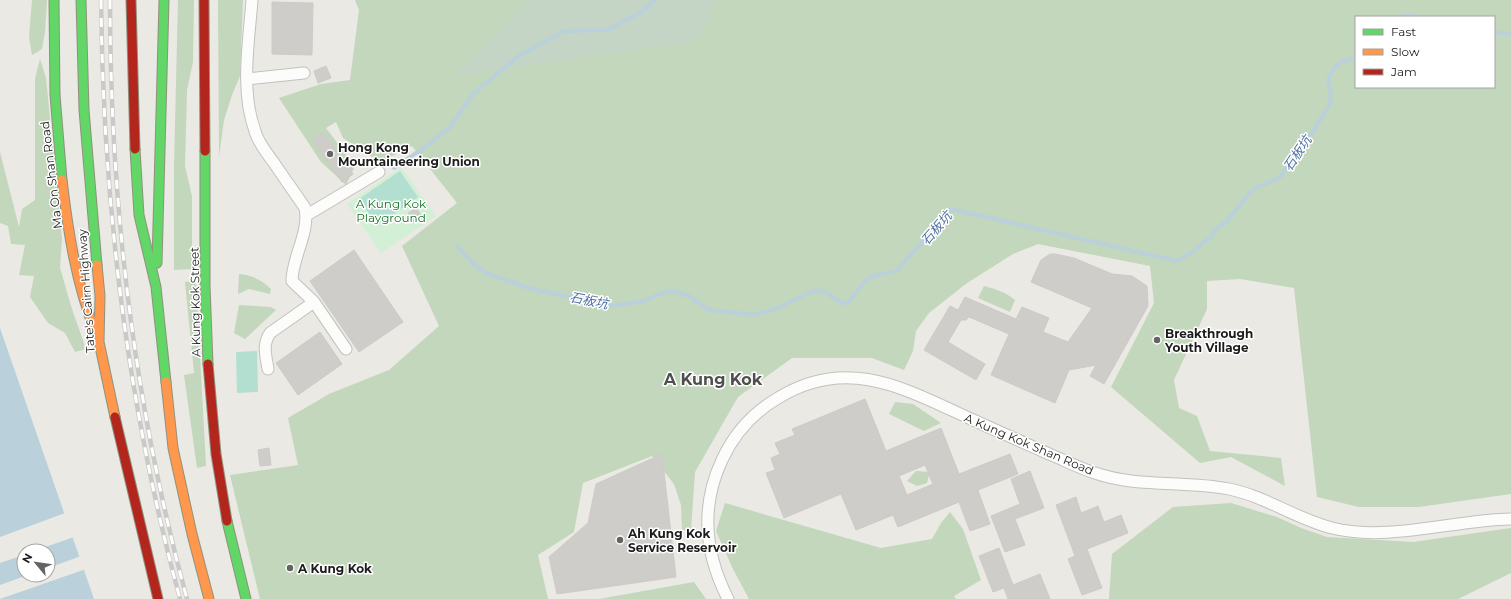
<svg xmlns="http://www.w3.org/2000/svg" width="1511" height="599" font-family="Montserrat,'Noto Sans TC',sans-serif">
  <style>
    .forest { fill: #c2d7bb; fill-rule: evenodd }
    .cemetery { fill: #c4d5c6 }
    .park { fill: #d3f0d6 }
    .pitch { fill: #b2dfd0 }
    .water { fill: #bad0db; fill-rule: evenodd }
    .pier { fill: #eae9e4 }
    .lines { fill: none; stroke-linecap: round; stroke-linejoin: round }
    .stream { stroke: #bad0db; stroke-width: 4 }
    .building { fill: #cecdca; stroke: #cdcbc6; fill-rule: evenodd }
    .street-casing { stroke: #c1c1bf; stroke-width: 13 }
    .fast-casing { stroke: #8f927e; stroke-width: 11 }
    .slow-casing { stroke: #8f927e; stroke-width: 11 }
    .jam-casing { stroke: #8f927e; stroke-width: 11 }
    .street { stroke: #fcfcfb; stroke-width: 11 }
    .fast { stroke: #63d668; stroke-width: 9 }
    .slow { stroke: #ff974d; stroke-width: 9 }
    .jam { stroke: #b3261e; stroke-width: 9 }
    .rail-casing { stroke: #c9c9c8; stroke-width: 4.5 }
    .rail { stroke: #fff; stroke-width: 3; stroke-dasharray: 9; stroke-linecap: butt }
    .poi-dot { fill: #646462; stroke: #fff; stroke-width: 1.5 }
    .labels { text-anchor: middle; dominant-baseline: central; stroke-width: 3; stroke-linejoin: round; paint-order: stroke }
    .poi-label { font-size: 12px; font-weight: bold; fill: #1c1c1c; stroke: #fff; text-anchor: start }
    .street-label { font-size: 12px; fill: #1c1c1c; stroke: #fff }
    .park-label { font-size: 12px; fill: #137125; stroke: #fff }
    .water-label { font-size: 13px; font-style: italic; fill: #5071a4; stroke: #fff }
    .district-label { font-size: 16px; font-weight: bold; fill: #4f4f4f; stroke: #fff }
  </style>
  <rect width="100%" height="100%" fill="#eae9e4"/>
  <path class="forest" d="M32,0H47L45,32L42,49L32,55L29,37Z
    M178,0H194L193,62L187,90L185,166L192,196V269L174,270V166Z
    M218,0H243L240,76L232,95L224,120L219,157Z
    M355,0H1511V494L1419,507H1359L1317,497L1294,288L1240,279L1207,281V309L1174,380L1179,408L1197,416L1210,451L1281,458L1285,486L1231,457L1200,463L1111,387L1154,303L1150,266L1038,244L1013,254L967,283L929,313L916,331L913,351L904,370L872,358H792L738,397L695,472L691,530H682L681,505L674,484L652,456L583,483L574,532L538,555L548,599H260L230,475L298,465L288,418L329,394L389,370L439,326L402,246L457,203L412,146L380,162L343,138L336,122L326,128L355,166L346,185L321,162L279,98L321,84L350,80L359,10ZM1356,17H1494V87H1356Z
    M40,59L46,78L62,239L60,268L72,309L86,349L75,352L65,333L48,323L30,297L34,276L19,275L25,245L11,244L8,226L0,223V152L19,227L22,209L35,200V79Z
    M239,274C252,275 262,280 271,289L270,294L249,289L238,294Z
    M196,281L206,466L197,468L184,375L194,373L185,282Z
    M984,286C996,289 1005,292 1015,300L1010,312L978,298Z
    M239,305L271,307L276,310L245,339L234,333Z
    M895,402L913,404L941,423L924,431L889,414Z
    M916,471L930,472L927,483L917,486L907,481Z
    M725,503L881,548L932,539L941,523L950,512L963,529L981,580L954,596L956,599H749L733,569L716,531Z
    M1231,503L1277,517L1301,528L1327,537L1413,542L1511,528V573L1458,599H1109L1112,554L1173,507Z
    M694,582L706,599H599Z"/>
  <path class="cemetery" d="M529,0H718L697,41L454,76Z"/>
  <path class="park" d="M401,167L436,216L381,253L347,204Z"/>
  <path class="pitch" d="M400,171L418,197L377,226L359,199Z
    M257,351L258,392L237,393L236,352Z"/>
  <path class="water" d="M0,328L94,599H0ZM24,551H48V575H24Z"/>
  <path class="pier" d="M65,513L74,537L34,551H24V555L0,563V537Z
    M81,556L86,569L0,599V585L28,575H48V568Z"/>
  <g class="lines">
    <path class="stream" d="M1400,17L1410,15L1418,17
      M1494,32L1511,34
      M394,168L431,143L450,127L474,93L519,56L564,31L607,30L643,11L655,0
      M458,247L477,267L486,273L532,289L612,306L645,301L662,293L675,291L689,296L709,310L754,315L778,308L813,291C831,288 832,303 848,303L864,282L873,276L896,271L903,264L908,257L945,220L951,209L1177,261L1191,253L1212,236L1215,230L1228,220L1253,189L1273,181L1282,175L1296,152L1309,138L1330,104L1331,95L1328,80L1334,68L1341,62L1356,58"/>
  </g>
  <path class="building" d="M272,2L313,3L312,55L272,54Z
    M326,66L331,78L318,83L314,71Z
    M323,132L353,174L342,182L312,140Z
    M416,208L422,216L413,222L408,213Z
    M354,250L403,322L359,352L310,281Z
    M1050,254H1055L1074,258L1112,274L1132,276L1147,286L1148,306L1104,384L1090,376L1096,365L1069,370L1055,403L991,375L1009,334L969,317L966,320H961L948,342L985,364L976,380L924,350L950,306L958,310L965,297L1016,319L1022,307L1049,318L1043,332L1068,342L1092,308L1031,282L1041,260Z
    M320,332L342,364L298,395L276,363Z
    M865,399L886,451L941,428L959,474L1010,454L1018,474L978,490L990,524L970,531L959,502L898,527L893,515L856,530L841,494L784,518L766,473L775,470L771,458L780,454L775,443L795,435L792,429ZM925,465L933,484L907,495L899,476Z
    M269,448L271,465L260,466L258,450Z
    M662,454L676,577L557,594L549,557L588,523L596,484Z
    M1030,471L1044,508L1015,519L1025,545L1005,552L991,516L1020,504L1011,479Z
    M1076,497L1081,513L1098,506L1104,522L1121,515L1128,533L1087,549L1102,588L1082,595L1068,559L1075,556L1056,505Z
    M999,548L1013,585L1040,574L1050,599H1008L1004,588L993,592L979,556Z"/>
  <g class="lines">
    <defs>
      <path id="street" d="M252,0C249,42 240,90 255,131C258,143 267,153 274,163C284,178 295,193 305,208C310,233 292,257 292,281L314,302L346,349
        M247,79L304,73
        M307,215L379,172
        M268,369C266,356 262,345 270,333L314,302
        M728,599C705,554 700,507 722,460C734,434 754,412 778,398C848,355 905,389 971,419C997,431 1023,442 1049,454C1064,460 1079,468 1095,473C1138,488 1185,480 1229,489C1265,496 1296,519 1332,528C1387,542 1454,520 1511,519"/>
      <path id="fast" d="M54,0L55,95L62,180
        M81,0L84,110L97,265
        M135,149L139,215L156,287L166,382
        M205,151V285L208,364
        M157,263L164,0
        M227,521L246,599"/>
      <path id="slow" d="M62,180C68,231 76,283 95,331
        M97,265L100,296L99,342L115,417
        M166,382L173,448L192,534L209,599"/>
      <path id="jam" d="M131,0L135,149
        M204,0L205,151
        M208,364L216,454L227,521
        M115,417L158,599"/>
    </defs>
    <use href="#street" class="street-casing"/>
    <use href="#fast" class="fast-casing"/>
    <use href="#slow" class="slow-casing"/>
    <use href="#jam" class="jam-casing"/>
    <use href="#street" class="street"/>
    <use href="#fast" class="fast"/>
    <use href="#slow" class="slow"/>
    <use href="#jam" class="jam"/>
    <defs>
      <path id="rail" d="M101,0C103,202 127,404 180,599
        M110,0C110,201 134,405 187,599"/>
    </defs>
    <use href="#rail" class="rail-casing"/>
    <use href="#rail" class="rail"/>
  </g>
  <g class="poi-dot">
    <circle cx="330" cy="154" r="4"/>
    <circle cx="1157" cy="340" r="4"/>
    <circle cx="620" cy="540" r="4"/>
    <circle cx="290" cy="568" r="4"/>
  </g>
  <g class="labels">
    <g class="poi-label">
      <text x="338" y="147">Hong Kong<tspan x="338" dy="14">Mountaineering Union</tspan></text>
      <text x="1165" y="333">Breakthrough<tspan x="1165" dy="14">Youth Village</tspan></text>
      <text x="628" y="533">Ah Kung Kok<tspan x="628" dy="14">Service Reservoir</tspan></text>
      <text x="298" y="568">A Kung Kok</text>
    </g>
    <g class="street-label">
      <text transform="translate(51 175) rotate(-97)">Ma On Shan Road</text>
      <text transform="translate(86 291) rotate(-94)">Tate's Cairn Highway</text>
      <text transform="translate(195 302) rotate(-91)">A Kung Kok Street</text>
      <text transform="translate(1029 444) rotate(23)">A Kung Kok Shan Road</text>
    </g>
    <g class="park-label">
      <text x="391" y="203">A Kung Kok<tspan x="391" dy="14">Playground</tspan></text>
    </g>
    <g class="water-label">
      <text transform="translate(1297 153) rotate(-56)">石板坑</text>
      <text transform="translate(936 228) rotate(-49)">石板坑</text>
      <text transform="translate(589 300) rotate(11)">石板坑</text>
    </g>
    <g class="district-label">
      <text x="713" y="379">A Kung Kok</text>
    </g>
  </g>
  <rect x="1355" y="16" width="140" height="72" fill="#ffffff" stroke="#a4a4a4"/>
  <rect x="1363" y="29" width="20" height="6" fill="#63d668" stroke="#a4a4a4"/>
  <text x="1391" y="36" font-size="12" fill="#1c1c1c">Fast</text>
  <rect x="1363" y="49" width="20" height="6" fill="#ff974d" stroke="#a4a4a4"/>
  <text x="1391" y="56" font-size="12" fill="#1c1c1c">Slow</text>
  <rect x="1363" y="69" width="20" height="6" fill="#b3261e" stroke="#a4a4a4"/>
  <text x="1391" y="76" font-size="12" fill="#1c1c1c">Jam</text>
  <g transform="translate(36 563) rotate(299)"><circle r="19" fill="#ffffff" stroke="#a4a4a4"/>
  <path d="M0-3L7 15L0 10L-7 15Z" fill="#646462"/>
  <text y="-6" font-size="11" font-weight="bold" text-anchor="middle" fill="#1c1c1c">N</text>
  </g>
</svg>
